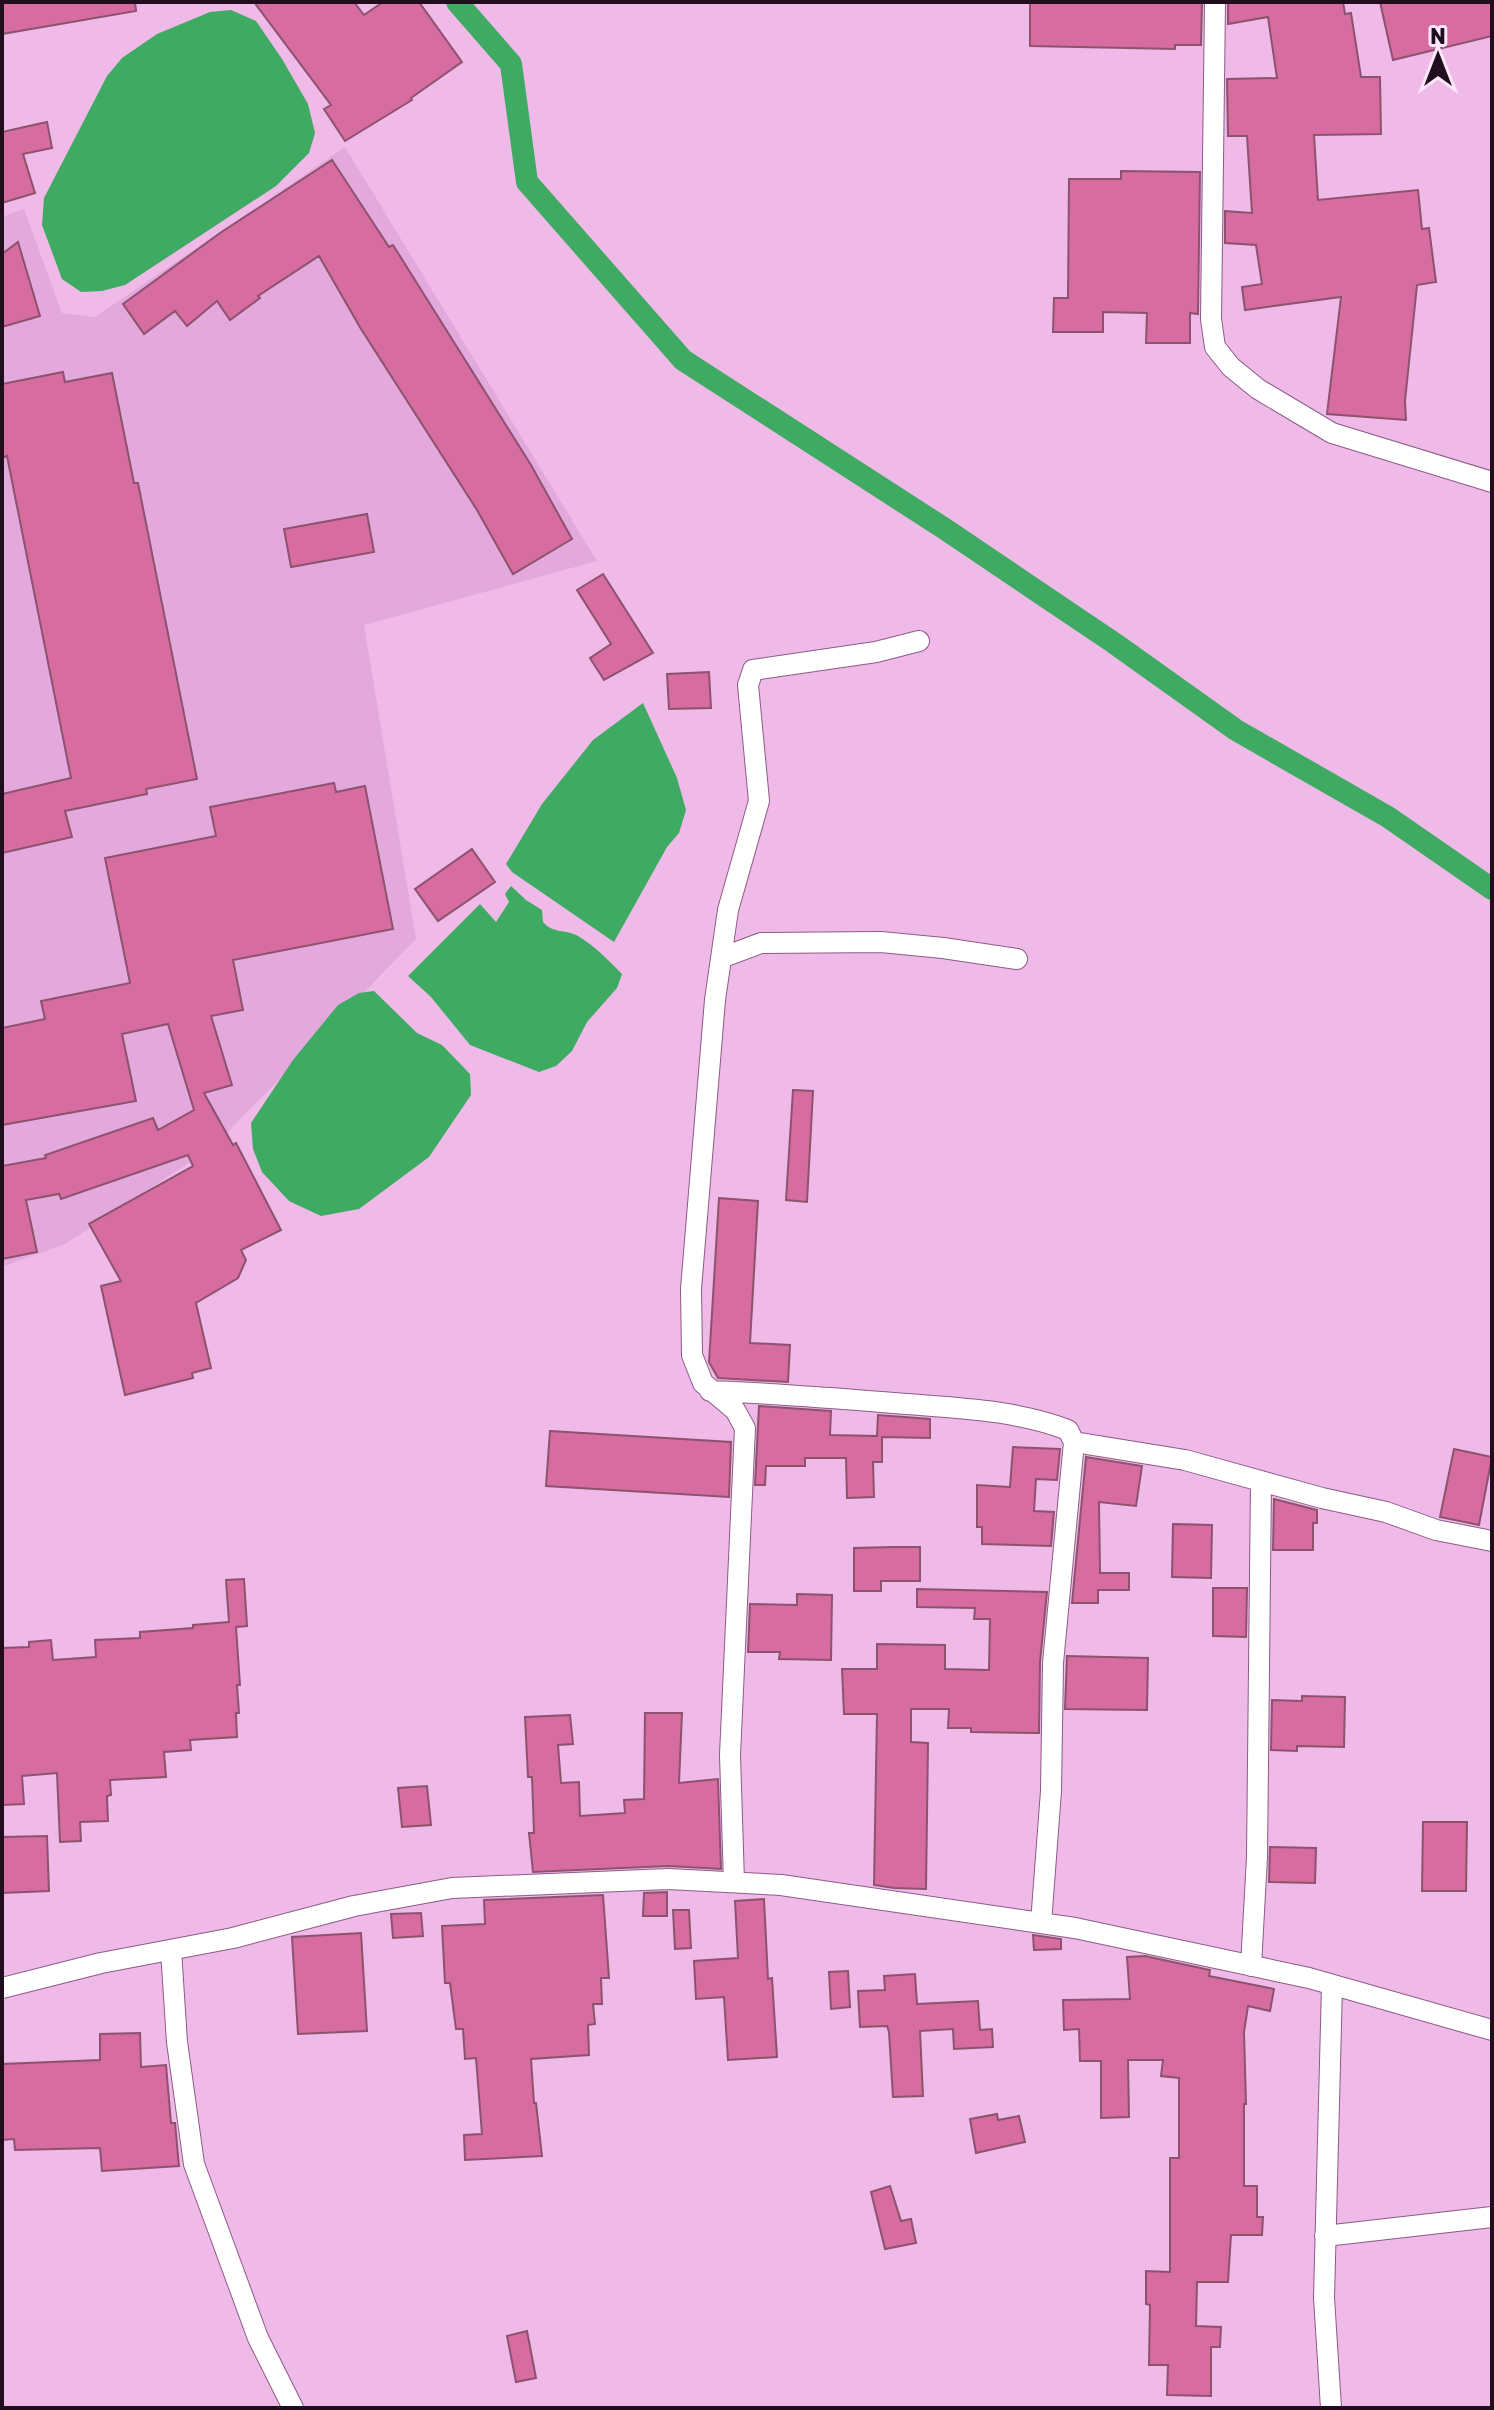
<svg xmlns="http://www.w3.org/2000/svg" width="1494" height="2410" font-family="Rubik,sans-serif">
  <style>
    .built { fill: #e4a9dc }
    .water { fill: #3faa62 }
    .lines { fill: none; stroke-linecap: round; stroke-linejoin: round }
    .canal { stroke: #3faa62; stroke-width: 22 }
    .building { fill: #d66ca0; stroke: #8d526d; stroke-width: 2 }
    .minor-casing { stroke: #8c5b86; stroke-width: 22 }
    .minor { stroke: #fff; stroke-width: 20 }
  </style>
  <rect width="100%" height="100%" fill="#efb9e8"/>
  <path class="built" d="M345,147L597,561L364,625L416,939L213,1147L65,1244L2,1267V217L24,209L62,313L95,317Z"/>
  <path class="water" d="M231,10L256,21L282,59L308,104L315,133L309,153L276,186L125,285L102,291L81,292L62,279L42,225L44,198L107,76L122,58L157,34L210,12Z
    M643,703L677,778L686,810L679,833L667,847L614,942L512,872L506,864L542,804L593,740Z
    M511,886L526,900L542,910L543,922C553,934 566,929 578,936C595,946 608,960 622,974L617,988L587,1022L572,1051L556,1066L539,1072L470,1045L431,997L408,976L480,904L496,922L509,902L505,894Z
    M374,991L417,1033L442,1045L470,1074L471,1095L429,1157L359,1209L321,1216L289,1201L262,1172L253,1149L251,1123L293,1060L338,1005L359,993Z"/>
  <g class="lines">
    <path class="canal" d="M457,2L511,64L527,182L683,360L945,529L1114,643L1236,730L1388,817L1492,889"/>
  </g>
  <path class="building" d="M2,2H135L136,11L2,34Z
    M254,2H354L364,15L383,2H419L462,62L411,98L412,100L345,141L324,109L331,105Z
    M1030,2H1202L1201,45H1175V49L1030,46Z
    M1228,2H1343L1345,14L1351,13L1361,77H1380L1381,134L1314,135L1318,200L1418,190L1422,229L1429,228L1436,282L1417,285L1405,401L1406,420L1327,414L1341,297L1245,310L1242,287L1262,284L1256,245L1225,243V211L1252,213L1247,136H1228L1227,79L1277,78L1268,17L1228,24Z
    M1380,2H1492V36L1393,60Z
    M47,122L52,148L23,154L35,193L2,203V132Z
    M332,160L389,247L393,245L531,465L572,539L513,574L477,510L361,329L319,256L258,296L260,298L230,320L217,301L187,326L175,311L144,334L123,304L220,233Z
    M1121,171L1200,172L1198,314L1190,313V343H1146L1147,313L1103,312V332H1053L1054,298H1068L1069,179H1121Z
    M18,242L40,316L2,327V254Z
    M63,372L65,382L112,373L134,483H138L197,779L146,789L147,794L65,811L72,837L2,853V794L71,778L7,456L2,458V384Z
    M367,514L374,552L291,567L284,529Z
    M603,574L653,653L604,680L590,658L611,644L577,590Z
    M709,672L711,708L669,709L667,674Z
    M334,783L336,792L365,786L393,929L233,960L243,1010L211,1016L232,1085L204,1093L233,1145L236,1143L281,1230L241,1250L246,1260L238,1278L196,1303L211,1368L192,1373L193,1378L125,1395L101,1286L121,1281L89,1224L193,1166L188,1155L61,1199L59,1194L26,1200L37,1252L2,1259V1166L46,1158L45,1155L153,1118L158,1130L194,1110L168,1024L122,1034L136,1101L2,1125V1028L45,1019L41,1001L130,983L105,858L216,836L210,807Z
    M472,849L495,882L438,921L415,889Z
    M793,1090L813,1091L807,1202L786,1200Z
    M719,1198L758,1201L750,1343L790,1345L788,1382L718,1378L709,1362Z
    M759,1406L831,1411L830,1435L877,1436L878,1415L930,1419V1438L882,1437V1462H873L874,1497L847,1498L846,1458H805V1466H766L765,1485H755Z
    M550,1431L731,1442L729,1497L546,1486Z
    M1013,1447L1060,1449L1057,1480L1036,1479L1034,1511L1054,1512L1051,1546L982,1544V1527H977V1485L1010,1487Z
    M1454,1449L1492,1457L1479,1525L1440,1517Z
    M1086,1457L1142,1466L1136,1506L1099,1502L1100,1573H1129V1590H1098V1603H1072Z
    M1274,1499L1317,1510V1523H1313V1550H1273Z
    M1173,1524L1212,1525L1211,1578L1172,1577Z
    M893,1547H920V1581H881V1591H854V1548Z
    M244,1579L247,1626L236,1627L240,1685H237L239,1713H236L237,1737L190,1740L191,1750L164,1752L166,1777L110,1780L111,1795L107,1796L108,1821L80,1822L81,1841L60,1842L57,1773L22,1776L24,1804L2,1805V1648L29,1647V1642L51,1640L53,1660L96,1657L95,1640L140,1638V1632L193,1628V1625L229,1622L226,1580Z
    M1213,1588H1247L1246,1637L1213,1636Z
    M917,1589L1047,1592L1040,1662L1039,1733L971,1732V1728H948L949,1709H911V1742L928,1743L926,1889L894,1888L874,1885L877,1714H844L842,1669H877V1644L945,1645V1669L989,1670L990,1619H974L975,1608L917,1607Z
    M797,1594L832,1595L831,1660L779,1659L780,1652H748L750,1604L797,1605Z
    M1067,1656L1148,1658L1147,1710L1065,1709Z
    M1302,1696L1345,1697L1344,1747L1297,1746V1751L1271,1750L1272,1700L1302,1701Z
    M645,1713H682L679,1783L718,1779L721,1869L668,1866L533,1872L529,1833H534L532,1777H528L525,1717L570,1715L573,1744L558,1745L561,1783L579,1782L580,1816L625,1813L624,1800L644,1799Z
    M427,1786L431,1825L402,1827L398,1788Z
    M1423,1822H1467L1466,1891H1422Z
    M47,1836L49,1891L2,1893V1837Z
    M1270,1847L1316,1848L1315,1883L1269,1882Z
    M667,1892V1916H643L644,1893Z
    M603,1895L609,1978H601L602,2004H593L595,2024L588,2025L589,2055L531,2059L534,2103H536L542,2156L465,2160L464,2135L482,2134L476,2058L465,2059L463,2029H456L450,1983H445L442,1926L485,1924L484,1900Z
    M764,1899L768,1979L772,1978L777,2057L728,2060L724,1997L696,1999L694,1961L738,1958L735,1901Z
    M673,1910H689L691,1948L675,1949Z
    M421,1913L423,1936L393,1938L391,1914Z
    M361,1933L367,2031L298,2034L292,1937Z
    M1033,1935L1061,1939V1949L1034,1950Z
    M1145,1956L1210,1970L1209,1976L1274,1989L1270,2011L1248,2006L1244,2032L1246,2104H1244V2186H1257V2217H1263L1262,2235H1231L1228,2282H1197L1196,2326L1221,2327L1220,2347H1211V2396L1167,2395L1168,2365H1149L1150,2305L1146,2304V2271L1170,2272V2158H1179V2078L1161,2076L1163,2060H1128L1129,2117L1101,2118V2061H1080L1079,2029L1064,2030L1063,2000L1130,1999L1127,1957Z
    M848,1971L850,2007L831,2009L829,1972Z
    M915,1974L917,2004L978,2001L980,2030L992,2029L993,2047L954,2049L953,2029L920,2031L923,2096L893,2097L889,2032L887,2026L860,2027L858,1991L885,1990L884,1976Z
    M140,2033L141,2067L166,2065L171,2123H175L179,2166L102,2171L100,2148L15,2150L14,2139L2,2140V2064L100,2060V2034Z
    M997,2114L998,2120L1019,2116L1025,2142L976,2153L970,2119Z
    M890,2186L901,2221L911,2219L916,2243L885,2249L871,2192Z
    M527,2331L536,2378L516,2382L507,2336Z"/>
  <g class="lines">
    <defs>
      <path id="minor" d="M1215,2L1211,319L1215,347L1231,367L1258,389L1332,433L1492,482
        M721,958L761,943L881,942L943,948L1017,959
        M710,1391C772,1393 832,1398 894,1403C953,1408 1013,1409 1068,1430L1074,1442L1053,1663L1051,1791L1041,1923
        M1074,1442L1185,1460L1322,1498L1386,1512L1436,1530L1492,1541
        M734,1882L730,1755L745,1428L735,1410L703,1383L692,1355L691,1289L715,1000L728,910L759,801L748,685L753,670L876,652L919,641
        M171,1950L177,2042L194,2164L258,2338L293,2408
        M1251,1966L1257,1857L1261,1481
        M2,1988L101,1963L233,1938L354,1906L452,1888L668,1879L781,1885L1075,1928L1309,1978L1492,2030
        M1325,2236L1492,2217
        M1331,2408L1324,2298L1332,1985"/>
    </defs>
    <use href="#minor" class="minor-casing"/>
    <use href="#minor" class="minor"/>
  </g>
  <rect width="1494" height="2410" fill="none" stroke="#200d1e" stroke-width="8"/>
  <g transform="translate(1438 56)" stroke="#fde6f9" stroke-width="6" paint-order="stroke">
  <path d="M0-6L14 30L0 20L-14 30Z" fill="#200d1e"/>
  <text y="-12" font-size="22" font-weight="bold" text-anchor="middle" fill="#200d1e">N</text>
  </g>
</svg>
